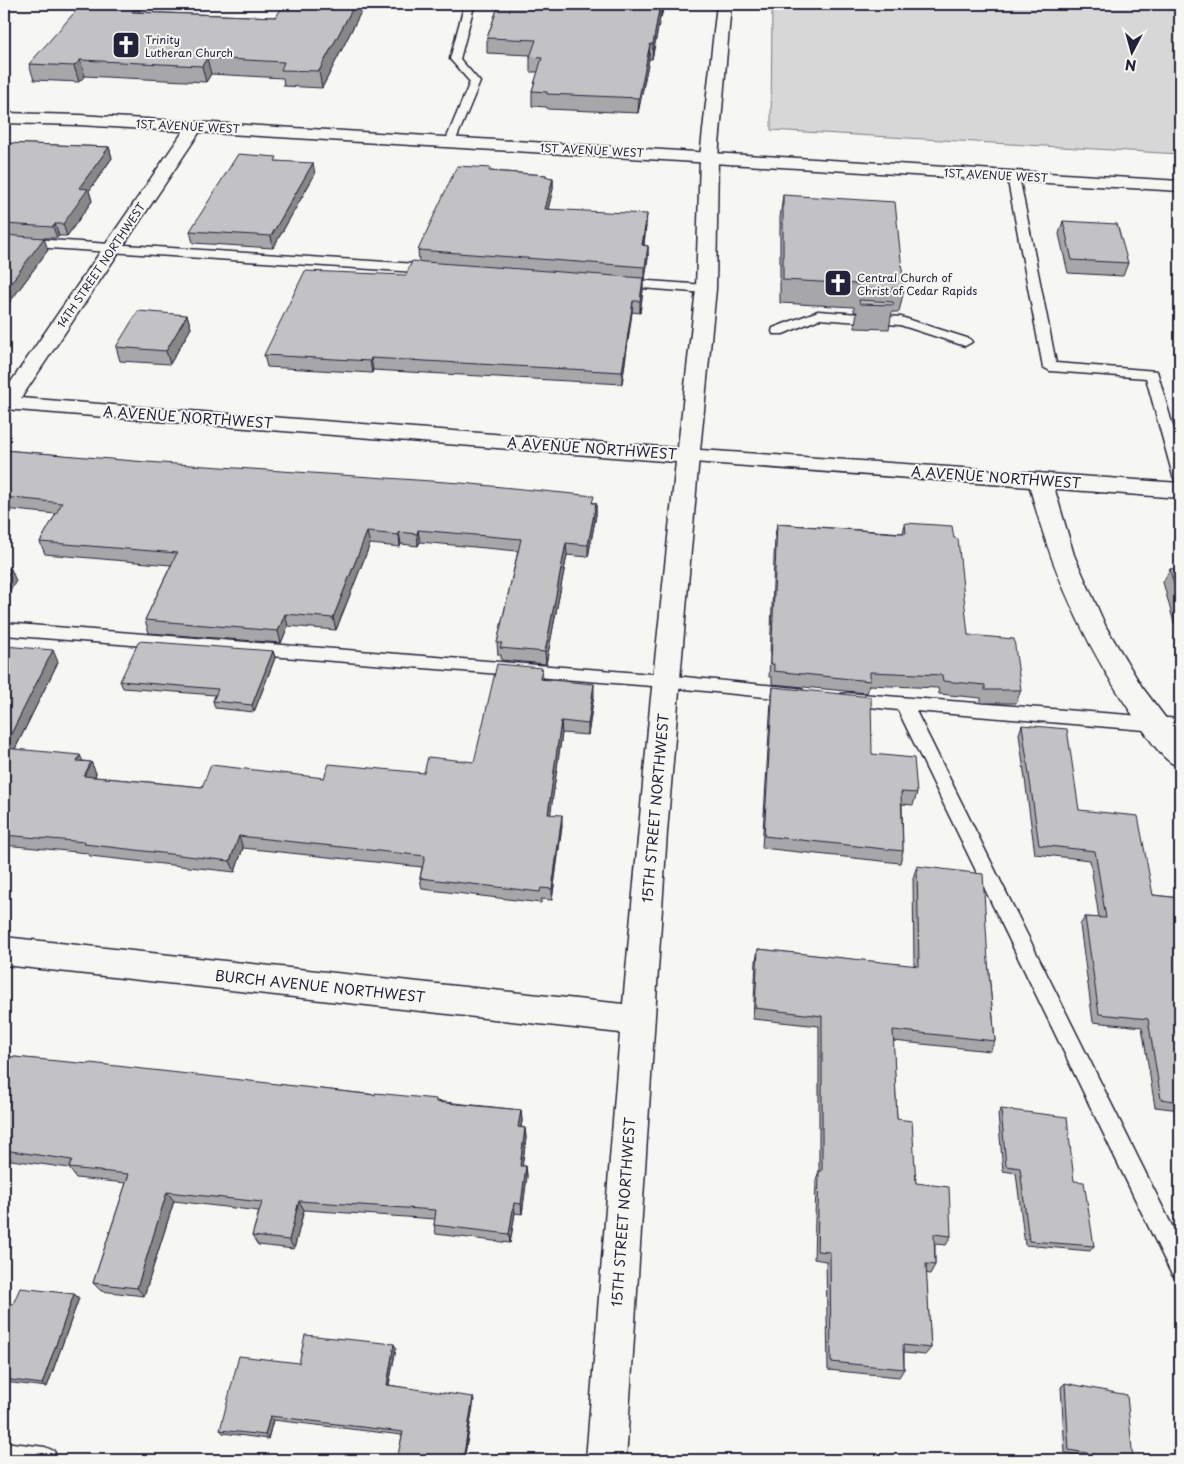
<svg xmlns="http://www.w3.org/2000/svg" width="1184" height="1464" font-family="'Playpen Sans',sans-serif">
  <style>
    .green { fill: #d7d7d7; stroke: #7c7c89 }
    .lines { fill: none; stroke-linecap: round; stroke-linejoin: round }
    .lane-casing { stroke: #22223b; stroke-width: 3 }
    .street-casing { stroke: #22223b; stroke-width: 3 }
    .secondary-casing { stroke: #22223b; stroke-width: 3 }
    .primary-casing { stroke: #22223b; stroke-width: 3 }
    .lane { fill: #f6f6f2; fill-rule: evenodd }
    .street { fill: #f6f6f2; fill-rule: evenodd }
    .secondary { fill: #f6f6f2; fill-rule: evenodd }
    .primary { fill: #f6f6f2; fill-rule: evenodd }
    .wall { fill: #a7a7a9; stroke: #22223b }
    .shaded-wall { fill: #888889; stroke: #22223b }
    .building { fill: #c2c2c4; stroke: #22223b }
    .labels { text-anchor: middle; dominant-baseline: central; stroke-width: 4; stroke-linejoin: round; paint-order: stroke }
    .far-poi-label { font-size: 11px; fill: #22223b; stroke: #f6f6f2; text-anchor: start }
    .far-street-label { font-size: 11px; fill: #22223b; stroke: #f6f6f2 }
    .street-label { font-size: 14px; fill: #22223b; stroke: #f6f6f2 }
  </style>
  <rect width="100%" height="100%" fill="#f6f6f2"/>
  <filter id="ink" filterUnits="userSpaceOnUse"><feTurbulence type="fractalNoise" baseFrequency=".02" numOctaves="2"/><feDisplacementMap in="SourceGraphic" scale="10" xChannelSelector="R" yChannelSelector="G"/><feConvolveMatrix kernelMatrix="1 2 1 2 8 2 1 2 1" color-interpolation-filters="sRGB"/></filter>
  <g filter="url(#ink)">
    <path class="green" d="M772,4H1180V154L771,130Z"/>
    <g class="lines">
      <defs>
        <path id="lane" d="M468,4H478L473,10L460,59L480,82L455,142L450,145L445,142L470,82L450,59L463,10Z
          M1013,173L1019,176L1056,363L1157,371L1180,451V481L1175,479L1173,476L1146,378L1050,371L1043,367L1007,176Z
          M4,237L432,265L438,269L432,273L4,245Z
          M620,279L706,285L712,289L706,293L616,286L614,283L616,280Z
          M818,311L901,317L970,339L972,342L965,346L900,325L819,319L783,334H773L772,331L773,328Z
          M4,623L665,675L796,688L802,689L805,694L802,699L796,700L665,687L4,635Z
          M847,693L1180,719V733L916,711L1180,1242V1279L1172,1275L898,710L841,704L838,699L841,694Z
          M4,1442L45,1447L54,1451L58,1460H4Z"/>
        <path id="street" d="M195,122L201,123L203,127L21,398L688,449L696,451L699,456L667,832L626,1460H586L620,1033L4,965V937L623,1004L650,707L676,462L4,409V392L189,123Z
          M1040,473L1048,475L1052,480L1074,555L1106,627L1142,687L1180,737V767C1163,762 1150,739 1139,724C1086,649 1050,569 1028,480L1032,475Z"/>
        <path id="secondary" d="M717,4H731L718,157L716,289L700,450L1180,483V498L680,461L677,456L696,289L700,157Z"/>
        <path id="primary" d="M4,113L79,115L1180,181V191L79,125L4,123Z"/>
      </defs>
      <use href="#lane" class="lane-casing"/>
      <use href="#street" class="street-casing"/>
      <use href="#secondary" class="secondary-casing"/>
      <use href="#primary" class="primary-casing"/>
      <use href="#lane" class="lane"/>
      <use href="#street" class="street"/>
      <use href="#secondary" class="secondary"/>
      <use href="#primary" class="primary"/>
    </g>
    <path class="wall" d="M365,4L322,88L284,86L283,78L211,74L206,82L85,76L79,82L34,80L29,64L138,5L139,12L276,17Z
      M499,4H664L661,18H660L652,59H649L638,113L547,109V107L532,106V91L538,72H530V55L487,53V38Z
      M4,143L109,147L112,158L89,191L92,201L67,236H59L57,238H40L48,250L4,310Z
      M278,161L315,174L273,248L193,243L190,231Z
      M491,171L546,175L547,177L553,178V189L548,209L646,226L644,245L648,246V258L645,279L643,278V290L640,313L632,312L622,384L373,370L372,373L267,367L264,355L406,275L419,262L418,250Z
      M783,195L904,289L899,312H892L889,329L855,328V324L857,312H854V307L780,303V218Z
      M1063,221L1128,263L1123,276L1068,273L1059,234Z
      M187,315L191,328L170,364L120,361L116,347Z
      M4,450L596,503V515L588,557L567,555L546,664L501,660V655H498L497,643L518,551L420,542L418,546L401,544L400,547L370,544L336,630L288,626L281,643L149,633L145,620L171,565L45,554L40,542L56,514L4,509Z
      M905,523L968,635L1021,690L1016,703H981V698L939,694L938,688L869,685L867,693L772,684V677H769L775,536L777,524L903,533Z
      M1170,569H1180V624L1174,623L1163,582Z
      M4,646L58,662L15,749L83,761L91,762L96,773L95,777L202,787L324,778L424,773L474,762L543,679L594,695L588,735L562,733L550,814L562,826L552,900L541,899V903L422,889L420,878L422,867L243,848L235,872L90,856L88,853L4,845Z
      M273,651L275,658L254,712L215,708L213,701L215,695L123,688L120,681Z
      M773,687L872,754L917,793L913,805L902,804L903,851L900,863L762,848L771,700Z
      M1022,725L1079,810L1153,895L1180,898V1110L1155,1107L1142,1027L1093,1022L1080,925L1085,917L1099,918L1090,860L1035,854L1019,734Z
      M917,866L988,962L995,1041L990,1051L893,1041L897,1119L916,1183L951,1236L946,1245L935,1244V1265L930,1274L926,1273L931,1348L925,1355L904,1353V1369L899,1377L828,1370L826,1261L814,1259L816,1180L819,1171V1026L753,1019L756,961L758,949L914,966L913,878Z
      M4,1056L521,1110L522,1121L521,1127L525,1128L526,1138L522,1166H526L527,1176L522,1214L515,1213L510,1243L436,1234L434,1225L435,1219L304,1210L294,1249L258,1245L252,1236L259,1211L174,1201L144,1296L101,1291L93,1283L126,1183L76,1178L69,1168L4,1159Z
      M1001,1109L1074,1181L1094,1246L1090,1251L1025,1245L1016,1173L1003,1171L998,1114Z
      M74,1294L79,1298L47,1387L4,1382V1304H13Z
      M394,1344L396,1348L389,1385L474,1400L464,1460H398L402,1435L273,1420L268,1439L223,1433L220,1430L299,1363Z
      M1065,1383L1133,1460H1104L1065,1453L1061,1387Z"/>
    <path class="shaded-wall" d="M355,4H365L322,88L319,71Z
      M660,4V18L652,59L653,44Z
      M662,4H664L661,18Z
      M138,5L142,20L132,12Z
      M650,44L649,59L638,113L639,98Z
      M207,58L211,74L206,82L202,66Z
      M80,60L85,76L79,82L74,66Z
      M109,147L112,158L89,191L92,201L67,236L63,224L79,188Z
      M313,163L315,174L273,248L271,236Z
      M553,178V189L545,221V209Z
      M647,214L646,226L642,257V245Z
      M55,224L59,236L57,238L53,227Z
      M44,238L48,250L4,310V292Z
      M648,246V258L645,279V267Z
      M643,278V290L640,313V301Z
      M633,301L632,312L622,384V372Z
      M187,315L191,328L170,364L166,351Z
      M371,358L373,370L372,373L370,361Z
      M596,503V515L588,557V545Z
      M418,530L420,542L418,546L417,534Z
      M367,532L370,544L336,630L333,618Z
      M399,532L401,544L400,547L399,535Z
      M566,543L567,555L546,664L545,652Z
      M11,569L16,581L4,601V580Z
      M285,614L288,626L281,643L278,631Z
      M53,650L58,662L10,759L4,748Z
      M273,651L275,658L254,712L252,705Z
      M542,668L543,679H540Z
      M594,684V695L588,735V724Z
      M561,721L562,733L549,825L548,814Z
      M80,755L85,766L77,761Z
      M91,762L96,773L90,787L84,776Z
      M562,815V826L552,900V889Z
      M239,836L243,848L235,872L230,861Z
      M521,1110L522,1121L519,1137L518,1127Z
      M525,1128L526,1138L521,1176L520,1166Z
      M526,1166L527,1176L522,1214L521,1204Z
      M167,1192L174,1201L144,1296L137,1288Z
      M299,1201L304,1210L294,1249L289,1240Z
      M514,1203L515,1213L510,1243L509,1234Z
      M74,1294L79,1298L47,1387L42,1384Z
      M394,1344L396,1348L388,1389L387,1385Z
      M473,1397L474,1400L464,1460H463Z
      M270,1416L273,1420L268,1439L265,1435Z"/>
    <path class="building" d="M82,4L138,5L132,12L276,17L284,4H355L319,71L281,70L284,62L207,58L202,66L80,60L74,66L29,64Z
      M499,4H660L653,44H650L639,98L547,94V92L532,91L542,58L530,57L536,40L487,38Z
      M4,143L109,147L79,188L88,189L63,224H55L53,227L4,224Z
      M238,154L277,157L275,161L313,163L271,236L190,231Z
      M457,166L491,168L489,171L546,175V177L553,178L545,209L647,214L642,245L648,246L645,267L418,250Z
      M783,195L895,202L904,289L892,288V290L859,288L858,284L783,280Z
      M1063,221L1117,224L1128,263L1072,260Z
      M4,235L44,238L4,292Z
      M412,261L643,278L640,301H633L622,372L371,358L370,361L264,355L305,271L406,275Z
      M859,300L893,302L894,305L860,304Z
      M138,311L187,315L166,351L116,347Z
      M4,450L146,462L461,483L594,496L592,503H596L588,545L566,543L545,652L500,648L502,643H497L521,539L418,530L417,534L399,532V535L367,532L333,618L285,614L278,631L145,620L177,553L40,542L62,503L4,497Z
      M905,523L952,526L954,538L958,539L968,635L1014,639L1021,690H985V685L943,681L942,675L870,672V681L774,671V664H771L777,524L896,533H906Z
      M4,568L11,569L4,580Z
      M1170,569H1180V609Z
      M139,641L273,651L252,705L213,701L218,689L120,681Z
      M4,646L53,650L4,748L80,755L77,761L91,762L84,776L202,787L211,765L324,778L329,764L424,773L428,757L474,762L497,664L542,668L540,679L594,684L588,724L561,721L548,814L562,815L552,889L541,888L540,892L420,878L425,856L239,836L230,861L84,844L85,842L4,835Z
      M773,687L871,697L872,754L914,758L917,793L901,792L903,851L764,836Z
      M1022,725L1067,729L1079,810L1138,816L1153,895L1180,898V1102L1161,1099L1148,1019L1099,1014L1085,917L1106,918L1095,851L1039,845Z
      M917,866L983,874L988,962L995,1041L893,1030L897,1119L912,1121L916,1183L949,1187L951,1236L934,1234L935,1265L926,1264L931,1348L903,1345L904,1369L831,1362L830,1252L817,1251L819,1171H822V1016L755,1008L758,949L919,966Z
      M4,1056L90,1064V1063L375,1095V1093L436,1099V1102L521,1110L518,1127L525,1128L520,1166H526L521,1204L514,1203L509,1234L434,1225L436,1210L299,1201L289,1240L252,1236L262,1202L167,1192L137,1288L93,1283L129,1174L69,1168L72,1160L4,1150Z
      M1001,1109L1067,1117L1074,1181L1084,1182L1094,1246L1029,1241L1020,1168L1006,1166Z
      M20,1288L74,1294L42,1384L4,1379V1304H13Z
      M305,1335L394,1344L387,1385L473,1397L463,1460H403L397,1459L403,1432L270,1416L265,1435L220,1430L239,1356L299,1363Z
      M1065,1383L1127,1395L1133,1460H1128L1069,1450Z"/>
  </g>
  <defs>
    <symbol id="church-square" viewBox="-11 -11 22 22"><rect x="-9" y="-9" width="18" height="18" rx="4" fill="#22223b" stroke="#f6f6f2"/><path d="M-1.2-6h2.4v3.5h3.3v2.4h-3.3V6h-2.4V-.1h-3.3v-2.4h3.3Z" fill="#fff"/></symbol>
  </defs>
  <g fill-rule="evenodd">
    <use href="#church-square" x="110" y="29" width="32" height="32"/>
    <use href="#church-square" x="822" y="267" width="32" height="32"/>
  </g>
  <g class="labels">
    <g class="far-poi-label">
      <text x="145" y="39">Trinity<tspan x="145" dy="13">Lutheran Church</tspan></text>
      <text x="857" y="277">Central Church of<tspan x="857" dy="13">Christ of Cedar Rapids</tspan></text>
    </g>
    <g class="far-street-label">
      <text transform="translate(188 126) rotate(3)">1ST AVENUE WEST</text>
      <text transform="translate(592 150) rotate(3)">1ST AVENUE WEST</text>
      <text transform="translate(996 175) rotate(3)">1ST AVENUE WEST</text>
      <text transform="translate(101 265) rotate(-56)">14TH STREET NORTHWEST</text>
    </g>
    <g class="street-label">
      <text transform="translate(188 417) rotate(4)">A AVENUE NORTHWEST</text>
      <text transform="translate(592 448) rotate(4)">A AVENUE NORTHWEST</text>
      <text transform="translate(996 477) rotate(4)">A AVENUE NORTHWEST</text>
      <text transform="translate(655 808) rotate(-85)">15TH STREET NORTHWEST</text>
      <text transform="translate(320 986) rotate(6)">BURCH AVENUE NORTHWEST</text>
      <text transform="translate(623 1212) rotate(-86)">15TH STREET NORTHWEST</text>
    </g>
  </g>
  <rect width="1184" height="1464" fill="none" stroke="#f6f6f2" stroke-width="20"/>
  <rect x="10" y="10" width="1164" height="1444" fill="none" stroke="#22223b" stroke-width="2" filter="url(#ink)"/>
  <g transform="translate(1132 52) rotate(186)" stroke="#f6f6f2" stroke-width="4" paint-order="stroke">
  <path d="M0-4L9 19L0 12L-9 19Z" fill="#22223b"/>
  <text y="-8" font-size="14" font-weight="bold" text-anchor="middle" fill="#22223b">N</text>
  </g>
</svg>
